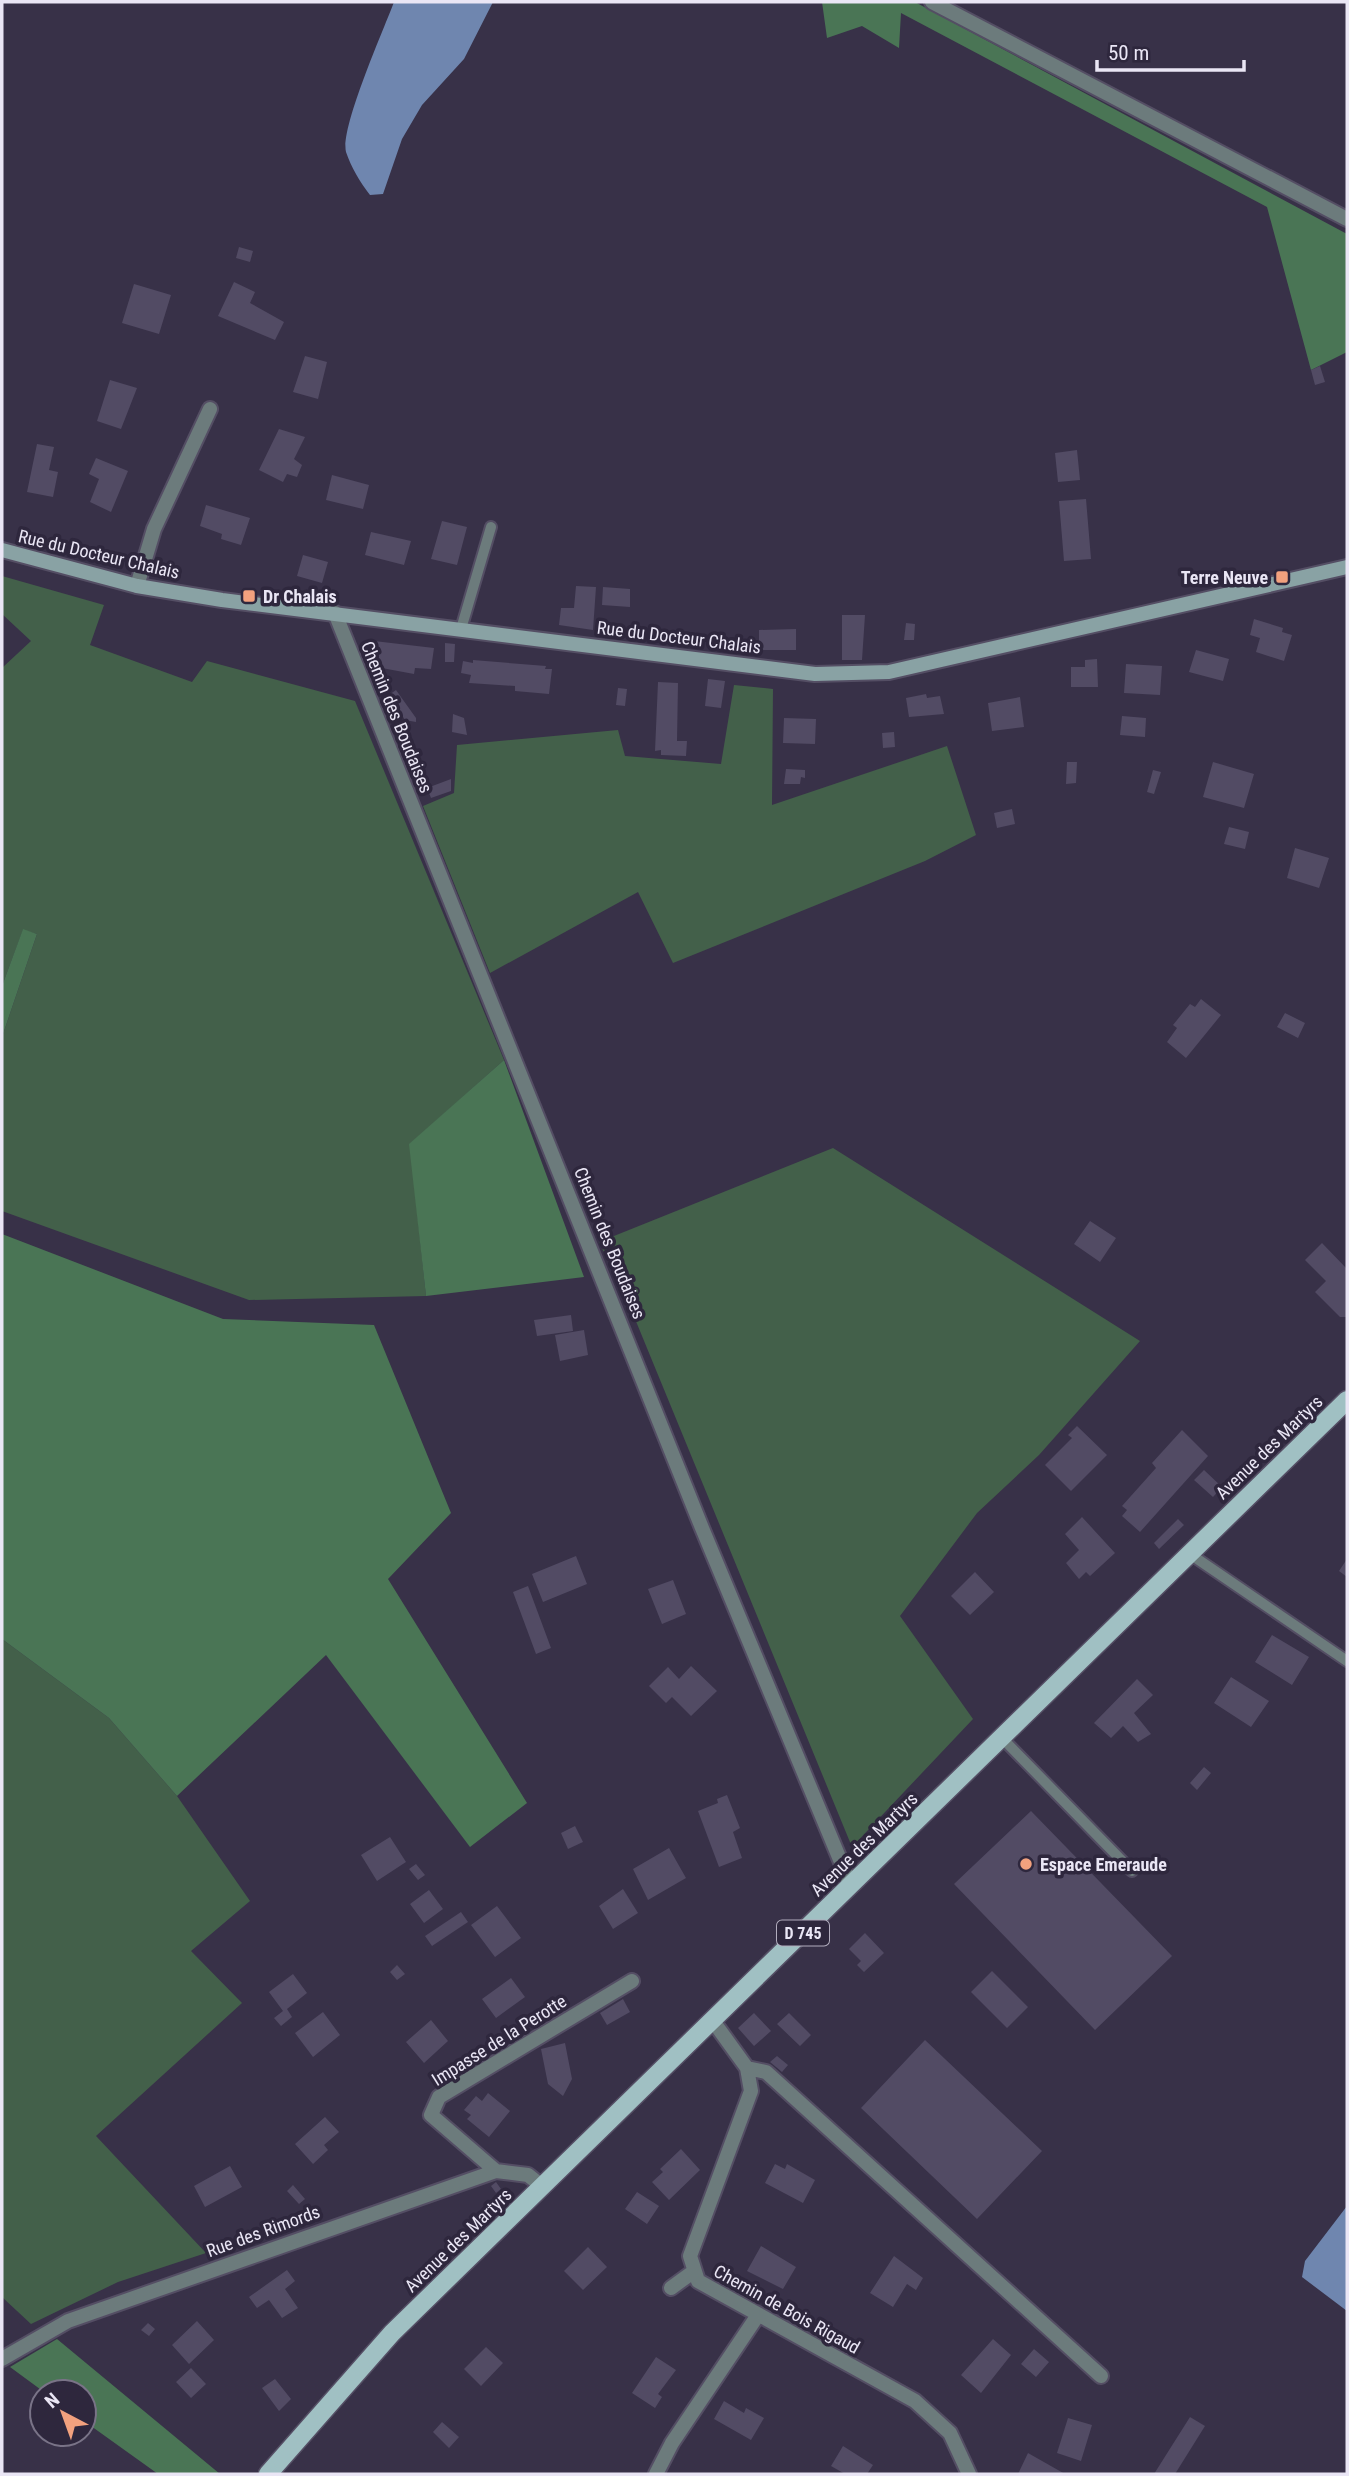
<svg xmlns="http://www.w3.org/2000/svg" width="1349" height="2476" font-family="'Roboto Condensed',sans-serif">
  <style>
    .green { fill: #43604a }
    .forest { fill: #4a7555 }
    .water { fill: #6f86af }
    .building { fill: #524b64 }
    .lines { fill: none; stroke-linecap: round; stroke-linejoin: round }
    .lane-casing { stroke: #544e64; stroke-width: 14 }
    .street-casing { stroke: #544e64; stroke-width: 18 }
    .secondary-casing { stroke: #544e64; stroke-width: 18 }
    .primary-casing { stroke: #544e64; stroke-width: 21 }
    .lane { stroke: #6c7b7c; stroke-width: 10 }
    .street { stroke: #6c7b7c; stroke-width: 14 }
    .secondary { stroke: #89a2a4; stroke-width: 14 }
    .primary { stroke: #a0c0c3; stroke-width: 18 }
    .poi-dot { fill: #f2a17e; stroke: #2e273d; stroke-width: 2.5 }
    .labels { text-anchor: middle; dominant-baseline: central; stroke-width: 7; stroke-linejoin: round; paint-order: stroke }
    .shield { fill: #2e273d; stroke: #b2adbe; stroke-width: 2 }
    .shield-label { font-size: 16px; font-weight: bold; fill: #eae6f5 }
    .street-label { font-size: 18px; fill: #eae6f5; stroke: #2e273d }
    .poi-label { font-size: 18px; font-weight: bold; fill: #eae6f5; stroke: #2e273d; text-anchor: start }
  </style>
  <rect width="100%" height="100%" fill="#383148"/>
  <path class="green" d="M2,576L104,605L90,645L192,682L207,661L355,701L504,1060L410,1144L426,1296L249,1300L2,1211V1037L37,934L23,930L2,986V668L31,641L2,614Z
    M734,685L773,689L772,805L947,746L976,835L925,861L673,963L638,892L490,973L423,806L454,793L457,745L618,730L625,756L721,764Z
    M833,1148L1140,1341L1039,1455L977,1513L900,1616L973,1719L852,1847L626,1297L599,1242Z
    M2,1639L109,1718L177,1796L250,1901L191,1951L242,2003L96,2136L206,2253L118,2282L31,2324L2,2297Z"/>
  <path class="forest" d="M822,2H915L1347,234V352L1311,370L1267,207L901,13L899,48L862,26L827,38Z
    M23,929L37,934L2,1037V986Z
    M504,1060L584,1277L426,1296L409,1144Z
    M2,1234L223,1319L374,1325L451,1513L388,1579L527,1803L470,1847L326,1655L177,1796L109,1718L2,1639Z
    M57,2339L220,2474H158L84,2421V2392H44L10,2367Z"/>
  <path class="water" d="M394,2H493L464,59L422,105L402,139L383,194L370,195C360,182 351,167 346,152C340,128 384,29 394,2Z
    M1347,2206V2311L1302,2277L1305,2261Z"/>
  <path class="building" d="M239,247L253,251L250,262L236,258Z
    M234,282L255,292L250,303L284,322L275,340L218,316Z
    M134,284L171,295L159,334L122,323Z
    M305,356L327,362L318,399L293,392Z
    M1320,366L1325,382L1315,385L1311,370Z
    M110,380L137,388L121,429L97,421Z
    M279,429L305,437L294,459L302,465L297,477L287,474L283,482L259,470Z
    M37,444L54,447L49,470L58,472L53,497L27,492Z
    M1077,450L1080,480L1058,482L1055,453Z
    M96,458L128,471L111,512L90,502L99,479L89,474Z
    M332,475L369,485L363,509L326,500Z
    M1086,499L1091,559L1064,561L1059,501Z
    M206,505L250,518L241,545L221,539L222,534L200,526Z
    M442,521L467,527L457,565L431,559Z
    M371,532L411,541L404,565L365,555Z
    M303,555L328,562L322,583L297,576Z
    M576,586L596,587L593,630L559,625L561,608H574Z
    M603,587L630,589V607L602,605Z
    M842,615H865L862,660H842Z
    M1254,619L1283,628L1282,632L1292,635L1284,661L1256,652L1260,638L1250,635Z
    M906,623L915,624L914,640H904Z
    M796,629V650H759V630Z
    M374,641L434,648L431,669L415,668L414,674L371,666Z
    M445,643L455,644L454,662H445Z
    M1196,650L1229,659L1223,681L1189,672Z
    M1097,659L1098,687H1071V667H1085V660Z
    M473,660L546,666L545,669H552L549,694L515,691V686L469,683L471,675L461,673L463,661L473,663Z
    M1126,664L1162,666L1160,695L1124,693Z
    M708,679L725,681L721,708L705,706Z
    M658,682L678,683L677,741H687L686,756L661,755V750L655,751Z
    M618,688L627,689L625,706L616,705Z
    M396,690L416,718V722L405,720L389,695Z
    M926,694L927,698L940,696L944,714L909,717L906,698Z
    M1020,697L1024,727L992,731L988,703Z
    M453,714L464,718L467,735L452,732Z
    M1122,716L1146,718L1145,737L1120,735Z
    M784,718L816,719L815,744L783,743Z
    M894,732L895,747L883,748L882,733Z
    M1067,762H1077L1076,783L1066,784Z
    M1213,762L1254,774L1244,808L1203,797Z
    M786,769L805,770V778L801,777L800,784H784Z
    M1153,770L1161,772L1154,794L1147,792Z
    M451,779V791L431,798L427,788Z
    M1012,809L1015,824L997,828L994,813Z
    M1229,827L1249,832L1245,849L1224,844Z
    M1295,848L1329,858L1319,888L1287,878Z
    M1201,999L1221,1015L1186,1058L1167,1042L1177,1028L1173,1025L1190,1004L1195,1007Z
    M1285,1013L1305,1023L1298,1038L1277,1027Z
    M1090,1221L1116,1238L1100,1262L1074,1244Z
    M1322,1243L1347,1269L1346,1317H1340L1315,1292L1326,1281L1305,1260Z
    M571,1315L573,1331L537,1336L534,1320Z
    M584,1330L588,1355L560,1361L555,1335Z
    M1077,1426L1107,1455L1071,1491L1045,1465L1072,1438L1068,1435Z
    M1182,1430L1208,1456L1140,1532L1122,1516L1127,1510L1122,1506L1156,1468L1152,1463Z
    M1204,1470L1222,1487L1213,1497L1194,1480Z
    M1082,1517L1115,1553L1090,1576L1086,1572L1079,1579L1066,1563L1079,1550L1065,1534Z
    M1178,1519L1184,1525L1159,1549L1154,1543Z
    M576,1556L587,1584L543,1602L532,1574Z
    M1347,1559V1577L1339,1571Z
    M975,1572L994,1592L970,1615L951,1596Z
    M673,1580L686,1614L662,1624L648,1589Z
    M528,1586L551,1648L536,1654L513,1592Z
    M1272,1635L1309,1657L1292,1685L1255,1662Z
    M691,1666L717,1691L691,1716L672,1697L666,1703L649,1686L668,1667L679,1679Z
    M1231,1677L1269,1701L1251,1727L1214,1703Z
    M1137,1679L1153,1695L1134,1713L1151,1734L1138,1742L1123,1726L1111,1738L1094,1723Z
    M1204,1767L1211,1773L1197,1790L1190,1783Z
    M727,1795L740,1828L733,1832L742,1858L719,1867L698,1811L718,1803L717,1799Z
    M1031,1811L1172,1956L1095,2030L954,1884Z
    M575,1826L583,1842L568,1849L561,1833Z
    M390,1837L406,1862L377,1881L361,1855Z
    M669,1848L686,1878L648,1900L633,1869Z
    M416,1864L425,1875L418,1880L409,1869Z
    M623,1889L638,1913L613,1929L599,1906Z
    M429,1890L443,1909L424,1923L410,1904Z
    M497,1906L521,1938L495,1957L471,1925Z
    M461,1912L468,1922L432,1946L425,1936Z
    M865,1933L884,1953L864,1972L857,1965L861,1961L849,1949Z
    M397,1965L405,1974L397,1980L390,1972Z
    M992,1971L1028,2007L1007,2028L971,1992Z
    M293,1974L307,1993L287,2009L292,2017L281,2026L274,2018L283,2011L269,1992Z
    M511,1978L525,1997L496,2018L482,1999Z
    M623,1999L630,2012L607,2025L600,2013Z
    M323,2012L340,2035L313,2057L295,2033Z
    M754,2013L771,2031L754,2046L738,2028Z
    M789,2013L811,2035L800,2046L777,2024Z
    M431,2020L448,2041L424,2063L406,2042Z
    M925,2040L1042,2151L977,2219L861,2108Z
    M565,2043L572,2079L563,2096L548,2084L541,2049Z
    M777,2056L788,2065L782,2072L770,2062Z
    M488,2093L510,2111L489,2137L467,2119L471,2115L464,2110L476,2096L482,2101Z
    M325,2117L339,2132L324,2145L328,2150L313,2164L295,2144Z
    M681,2149L700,2170L669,2200L652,2182L663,2172L660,2169Z
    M775,2164L785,2169L787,2164L815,2180L803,2203L765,2183Z
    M230,2166L242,2187L205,2207L194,2186Z
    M496,2182L501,2189L496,2193L491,2186Z
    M293,2185L305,2199L299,2204L287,2191Z
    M637,2192L659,2206L647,2224L625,2209Z
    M761,2246L796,2267L783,2289L747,2271Z
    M588,2247L607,2267L583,2290L564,2271Z
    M894,2256L923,2278L916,2290L907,2284L893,2307L870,2293Z
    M287,2270L295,2281L285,2289L298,2308L282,2318L269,2300L257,2308L249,2297Z
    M197,2321L214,2340L189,2364L172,2345Z
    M148,2323L155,2329L149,2336L141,2330Z
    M993,2339L1011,2355L981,2393L961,2375Z
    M486,2347L503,2363L481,2386L464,2369Z
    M1034,2349L1049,2362L1036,2377L1021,2364Z
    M656,2357L676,2370L658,2394L662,2397L655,2408L632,2393Z
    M191,2368L206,2384L191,2398L176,2382Z
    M275,2379L291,2399L279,2411L262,2388Z
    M724,2401L744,2413L746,2408L764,2418L751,2440L714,2419Z
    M1190,2417L1205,2426L1175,2474H1154Z
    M1068,2418L1092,2425L1081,2461L1057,2453Z
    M442,2422L459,2437L449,2448L433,2432Z
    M843,2446L873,2465L867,2474H845L831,2466Z
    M1028,2453L1065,2474H1018Z"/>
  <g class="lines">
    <defs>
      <path id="lane" d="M461,629L491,527
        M1190,1554L1347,1661
        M1002,1738L1132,1871"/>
      <path id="street" d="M932,2L1347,219
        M137,586L154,529L210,409
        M335,613L702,1528L851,1886
        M713,2021L747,2068L751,2091L690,2256L698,2281L915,2401L950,2433L969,2474
        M747,2068L766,2072L1101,2376
        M496,2171L431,2115L439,2097L632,1981
        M671,2288L693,2272
        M2,2359L68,2321L496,2171L528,2175L543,2187
        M656,2474L672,2443L758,2315"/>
      <path id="secondary" d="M2,550L137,586L222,600L815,674L889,672L1347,567"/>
      <path id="primary" d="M268,2474L392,2333L1347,1400"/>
    </defs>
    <use href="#lane" class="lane-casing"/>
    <use href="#street" class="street-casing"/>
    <use href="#secondary" class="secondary-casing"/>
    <use href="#primary" class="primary-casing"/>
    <use href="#lane" class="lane"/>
    <use href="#street" class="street"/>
    <use href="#secondary" class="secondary"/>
    <use href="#primary" class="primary"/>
  </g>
  <g class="poi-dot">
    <rect x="1275" y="570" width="14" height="14" rx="3.5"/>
    <rect x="242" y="589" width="14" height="14" rx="3.5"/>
    <circle cx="1026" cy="1864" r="7"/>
  </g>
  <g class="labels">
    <rect class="shield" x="777" y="1920.5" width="52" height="25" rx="5"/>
    <g class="shield-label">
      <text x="803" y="1933">D 745</text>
    </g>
    <g class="street-label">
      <text transform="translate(99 554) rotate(13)">Rue du Docteur Chalais</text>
      <text transform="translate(679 637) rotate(7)">Rue du Docteur Chalais</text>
      <text transform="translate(397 717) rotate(68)">Chemin des Boudaises</text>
      <text transform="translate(610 1243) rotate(68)">Chemin des Boudaises</text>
      <text transform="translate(1269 1447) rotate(-44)">Avenue des Martyrs</text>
      <text transform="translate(864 1844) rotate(-44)">Avenue des Martyrs</text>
      <text transform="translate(499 2040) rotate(-32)">Impasse de la Perotte</text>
      <text transform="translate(263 2231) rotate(-20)">Rue des Rimords</text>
      <text transform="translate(458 2240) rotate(-44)">Avenue des Martyrs</text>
      <text transform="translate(787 2309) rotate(29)">Chemin de Bois Rigaud</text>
    </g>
    <g class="poi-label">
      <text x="1268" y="577" text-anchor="end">Terre Neuve</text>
      <text x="263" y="596">Dr Chalais</text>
      <text x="1040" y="1864">Espace Emeraude</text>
    </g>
  </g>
  <rect width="1349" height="2476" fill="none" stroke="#eae6f5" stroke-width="7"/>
  <g transform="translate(63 2413) rotate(319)"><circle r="33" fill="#2e273d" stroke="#797387" stroke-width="2"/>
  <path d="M0-5L12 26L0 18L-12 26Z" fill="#f2a17e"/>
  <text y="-10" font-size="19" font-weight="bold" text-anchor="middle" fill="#eae6f5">N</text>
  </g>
  <path d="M1097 60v10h147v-10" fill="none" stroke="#eae6f5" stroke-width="3.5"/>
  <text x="1108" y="60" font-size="21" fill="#eae6f5" stroke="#2e273d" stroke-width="5" paint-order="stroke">50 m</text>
</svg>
